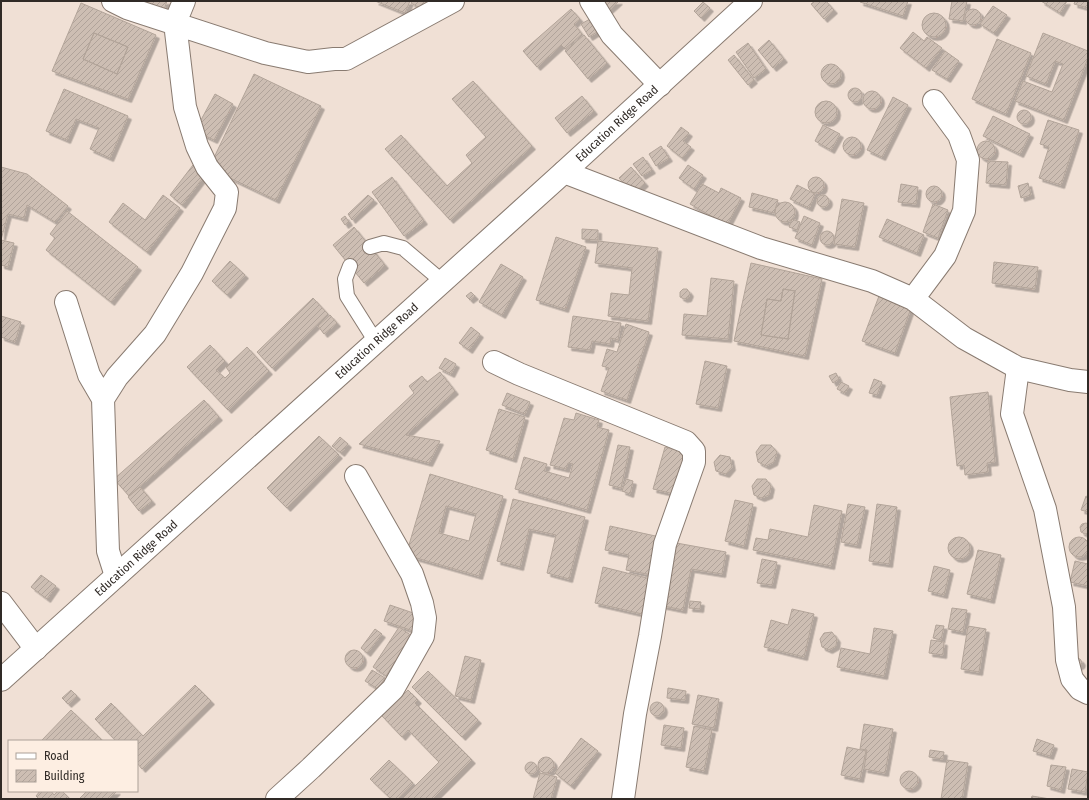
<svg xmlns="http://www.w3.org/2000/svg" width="1089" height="800" font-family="'Fira Sans Condensed',sans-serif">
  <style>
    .building { fill: url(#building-hatch); stroke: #b2a499; fill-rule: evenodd; filter: url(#shadow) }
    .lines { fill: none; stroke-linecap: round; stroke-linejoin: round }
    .lane-casing { stroke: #897b71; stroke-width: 16 }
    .street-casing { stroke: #897b71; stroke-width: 24 }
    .secondary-casing { stroke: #897b71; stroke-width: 24 }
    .lane { stroke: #fff; stroke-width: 14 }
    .street { stroke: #fff; stroke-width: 22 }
    .secondary { stroke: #fff; stroke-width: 22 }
    .labels { text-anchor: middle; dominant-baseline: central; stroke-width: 4; stroke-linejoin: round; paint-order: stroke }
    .street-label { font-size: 12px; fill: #302a26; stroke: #fdeee2 }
  </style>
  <defs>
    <pattern id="building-hatch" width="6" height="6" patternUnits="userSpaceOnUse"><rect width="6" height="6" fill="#cdbeb3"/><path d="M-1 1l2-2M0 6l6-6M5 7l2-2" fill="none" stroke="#b0a39a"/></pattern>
    <filter id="shadow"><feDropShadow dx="3.5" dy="3.5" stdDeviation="0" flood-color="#0004"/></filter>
  </defs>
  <rect width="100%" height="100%" fill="#f0e0d5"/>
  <path class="building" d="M144,1H167L164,10Z
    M375,1H410L405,13Z
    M412,1H433L427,12L411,3Z
    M599,1H619L608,11Z
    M815,1H826L834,10L824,19L811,4Z
    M860,1H908L903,16L860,2Z
    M952,1H967L963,21L949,19Z
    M1041,1H1067L1060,13Z
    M1075,1H1088V8L1074,4Z
    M703,2L710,8L701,18L694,11Z
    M81,3L156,35L128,99L52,71ZM94,33L128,47L117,74L83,59Z
    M993,6L1007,15L994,33L980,24Z
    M571,9L580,19L574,24L582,34L565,49L561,45L537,67L523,51Z
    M965 17a8 8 0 1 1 16 0a8 8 0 1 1-16 0Z
    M922 25a12 12 0 1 1 24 0a12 12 0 1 1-24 0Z
    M590,19L597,32L589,37L581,24Z
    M913,32L924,41L927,37L942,48L926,68L900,48Z
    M94,33L128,47L117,74L83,59Z
    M1043,33L1088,51V58L1064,120L1015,101L1023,81L1052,92L1063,64L1055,61L1046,84L1026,76Z
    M584,35L607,63L588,79L565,51Z
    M997,39L1031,53L1006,114L972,99Z
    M769,40L784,59L773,68L758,50Z
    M748,43L766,69L754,78L736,52Z
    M945,51L959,61L947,79L932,70Z
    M734,55L754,80L748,85L728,60Z
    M821 74a10 10 0 1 1 20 0a10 10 0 1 1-20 0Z
    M254,74L321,106L276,200L209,168Z
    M473,81L532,146L450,220L385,149L401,135L447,186L472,163L466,155L486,137L452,99Z
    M848 95a7 7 0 1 1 14 0a7 7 0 1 1-14 0Z
    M64,89L128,116L110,158L90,149L99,128L76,119L67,140L46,131Z
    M863 100a9 9 0 1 1 18 0a9 9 0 1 1-18 0Z
    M215,94L233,104L214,140L195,131Z
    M582,96L594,111L567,133L555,118Z
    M893,97L908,105L882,157L867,150Z
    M815 112a11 11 0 1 1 22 0a11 11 0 1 1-22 0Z
    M1017 117a7 7 0 1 1 14 0a7 7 0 1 1-14 0Z
    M993,116L1030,134L1020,154L983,136Z
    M1048,120L1079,130L1061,185L1039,178L1049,147L1040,144Z
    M823,125L840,134L831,150L815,141Z
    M681,127L689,133L683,141L691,147L682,158L667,146Z
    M843 146a9 9 0 1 1 18 0a9 9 0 1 1-18 0Z
    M977 150a9 9 0 1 1 18 0a9 9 0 1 1-18 0Z
    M661,146L669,158L656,166L649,154Z
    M643,157L652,170L642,176L633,164Z
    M988,161L1008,162L1006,185L986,183Z
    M193,165L205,175L182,205L170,195Z
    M688,165L703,175L694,189L679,178Z
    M1,167L27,174L68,206L55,222L27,205L24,218L8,214L1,240L14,243L8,267L1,265Z
    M631,167L645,183L633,194L619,178Z
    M392,177L424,221L404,236L372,192Z
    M808 185a8 8 0 1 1 16 0a8 8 0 1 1-16 0Z
    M1028,183L1031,195L1021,198L1018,186Z
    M702,184L719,193L721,188L741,198L727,225L690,204Z
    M901,184L918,187L916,204L898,202Z
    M797,185L815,194L809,208L790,199Z
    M926 194a8 8 0 1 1 16 0a8 8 0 1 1-16 0Z
    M752,193L778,200L774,213L749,207Z
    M817 201a6 6 0 1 1 12 0a6 6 0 1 1-12 0Z
    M163,195L180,208L147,252L109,222L123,203L145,220Z
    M368,195L374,200L352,220L348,214Z
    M842,199L864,203L855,247L834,244Z
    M775 212a10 10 0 1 1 20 0a10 10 0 1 1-20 0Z
    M933,204L948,210L938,238L923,232Z
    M67,211L138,267L111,302L46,250L55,238L50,234Z
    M345,216L349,222L345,225L341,219Z
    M804,216L820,223L812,245L795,238Z
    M792,219L800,222L797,230L789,227Z
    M887,219L924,235L917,253L879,237Z
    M354,227L385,265L364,283L333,245Z
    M582,229L598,230V240L582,239Z
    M820 238a7 7 0 1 1 14 0a7 7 0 1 1-14 0Z
    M556,237L586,247L565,309L536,300Z
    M598,241L658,248L648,321L608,316L611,293L629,295L632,268L595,263Z
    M230,261L245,275L227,295L212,281Z
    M994,262L1038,267L1035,289L992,283Z
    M751,263L822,279L805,356L734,341ZM783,289L795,291L788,339L761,335L767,299L781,301Z
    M501,264L523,277L502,315L479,302Z
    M711,278L734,281L728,339L682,335L684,314L707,316Z
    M683,289H687L690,293L688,298L684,299L680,297V292Z
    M783,289L795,291L788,339L761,335L767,299L781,301Z
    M471,292L475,296L470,300L466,296Z
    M879,296L911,308L895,353L862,341Z
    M313,298L328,314L272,368L257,352Z
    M330,315L337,323L324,334L318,326Z
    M1,316L21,322L15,342L1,337Z
    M573,316L621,323L618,340L611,338L610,344L592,341L590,350L568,347Z
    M626,324L649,332L627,400L601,391L609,368L602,366L607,349L617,352Z
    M471,327L480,334L469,350L459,343Z
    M210,345L225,361L216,370L225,378L230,373L226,367L247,347L269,371L228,410L187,367Z
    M445,358L456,364L451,374L439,368Z
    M705,361L727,366L718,408L696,404Z
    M440,372L455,391L406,435L440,441L429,463L359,444L414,393L409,386L422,376L427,382Z
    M836,373L839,379L833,383L829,376Z
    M874,379L882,382L877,395L869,393Z
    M841,382L849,386L845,393L837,389Z
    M988,392L995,462L987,463L988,472L965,475L964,465L957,466L950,397Z
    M507,393L530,402L525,414L502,405Z
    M204,400L219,417L129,496L114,479Z
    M499,409L525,417L513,459L486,450Z
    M576,413L599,420L597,427L609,430L587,510L515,489L524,457L547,464L544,471L569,478L573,464L568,463L566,469L550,465L564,418L574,420Z
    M319,436L339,455L287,508L267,488Z
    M340,437L348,444L341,453L332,446Z
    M618,445L630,447L621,488L609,485Z
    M761,445H771L777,452L774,462L766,466L758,462L756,452Z
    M665,447L686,453L674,494L653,489Z
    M720,455L730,457L732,467L726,474L716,471L714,462Z
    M430,474L503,496L479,576L406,555ZM446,506L476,514L469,541L439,533Z
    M626,479L633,481L630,494L622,491Z
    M757,479H766L771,486L769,495L761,498L754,495L752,486Z
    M140,487L152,501L139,511L128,497Z
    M1086,496L1088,497V512L1081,510Z
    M513,499L585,517L569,579L547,573L556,535L529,529L520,567L497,561Z
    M735,500L753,504L744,546L725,541Z
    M848,504L865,507L857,545L841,542Z
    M877,504L897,507L889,564L869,561Z
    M814,505L842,511L831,566L753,550L756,538L768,540L770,529L808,537Z
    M1086,523L1088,524V533L1085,534L1081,532L1080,527L1082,524Z
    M610,526L660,537L652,575L626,570L629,555L605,550Z
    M948 548a11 11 0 1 1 22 0a11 11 0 1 1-22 0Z
    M1069 547a10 10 0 1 1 20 0a10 10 0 1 1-20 0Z
    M671,542L726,552L722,574L691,569L683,610L659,605Z
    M978,550L1001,555L991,600L967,594Z
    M762,559L777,562L772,585L757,583Z
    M1075,561L1088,564V586L1070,582Z
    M934,566L950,570L944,595L928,591Z
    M603,567L651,579L642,614L595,603Z
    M41,575L56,586L47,599L31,587Z
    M690,601L701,602L700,609L689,608Z
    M390,605L422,616L416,632L384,621Z
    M952,608L967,610L963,632L948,629Z
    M792,609L814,614L804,657L764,647L771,620L788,625Z
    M936,625L944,626L941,640L933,638Z
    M968,626L986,629L979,672L961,669Z
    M399,627L412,636L386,676L373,667Z
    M874,628L893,631L884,676L837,667L841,648L870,654Z
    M375,629L382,634L367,653L361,648Z
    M832,632L837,639L836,646L829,650L822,647L820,639L824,633Z
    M931,640L944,642L943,655L929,653Z
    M345 659a9 9 0 1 1 18 0a9 9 0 1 1-18 0Z
    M465,656L481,660L471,700L455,696Z
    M1077,658L1080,659L1082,662L1081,665L1077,667Z
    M372,670L385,678L378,689L365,681Z
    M428,671L478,720L462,737L412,687Z
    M195,685L211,701L142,769L137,763V741H116L95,719L111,703L143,736Z
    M668,688L686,691L685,700L667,698Z
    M71,690L77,696L68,704L62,698Z
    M408,690L418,700L415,703L472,760L433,799H402L439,762L408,730L402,737L382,716Z
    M698,695L719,699L714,728L692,724Z
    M650 709a7 7 0 1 1 14 0a7 7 0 1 1-14 0Z
    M71,710L103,741H43L42,740Z
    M864,724L893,729L885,773L864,769L867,750L860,749Z
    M664,725L684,728L681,748L661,745Z
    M694,726L712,730L704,771L686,767Z
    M581,738L598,751L571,786L555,773Z
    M1037,739L1054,745L1050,756L1033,751Z
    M847,747L866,751L860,779L841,775Z
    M930,750L944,752L943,759L929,757Z
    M538 765a8 8 0 1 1 16 0a8 8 0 1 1-16 0Z
    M389,760L413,783L398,799H391L370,779Z
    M947,760L968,763L962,799H941Z
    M525 768a6 6 0 1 1 12 0a6 6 0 1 1-12 0Z
    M1051,765L1066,767L1061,790L1047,786Z
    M1072,769L1088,772L1085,792L1068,789Z
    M900 780a9 9 0 1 1 18 0a9 9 0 1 1-18 0Z
    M540,773L557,777L551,799H533Z
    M40,791H51L54,795L58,791H62L70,799H39L36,796Z
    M87,791H117L109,799H79Z
    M1032,796L1050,799H1031Z"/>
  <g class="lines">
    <defs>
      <path id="lane" d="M370,247L384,243L403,248L443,282
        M350,266L345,279L347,296L376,342"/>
      <path id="street" d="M113,1L127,8L265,53L308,62L334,59H346L453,1
        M591,1L612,35L660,85
        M564,172L761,248L872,281L913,299L964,338L1018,368L1070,380L1088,382
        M913,299L945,256L964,211L968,160L959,135L934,101
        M66,302L89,375L103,399
        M494,362L519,374L686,442L694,451V462L665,544L650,636L635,714L623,799
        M1018,368L1012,414L1045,509L1064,607L1067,660L1072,679L1080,689L1088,693
        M116,576L108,551L103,399L117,377L155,334L192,273L225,208L227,192L207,167L197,146L185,107L175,23L184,1
        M1,603L36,649
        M277,799L311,768L393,689L423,636L425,618L422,603L412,574L356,476"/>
      <g id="secondary">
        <path id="s1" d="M1,680L564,172L751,1"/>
      </g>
    </defs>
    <use href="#lane" class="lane-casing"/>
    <use href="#street" class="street-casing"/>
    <use href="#secondary" class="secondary-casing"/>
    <use href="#lane" class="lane"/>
    <use href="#street" class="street"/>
    <use href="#secondary" class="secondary"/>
  </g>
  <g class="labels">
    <g class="street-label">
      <text stroke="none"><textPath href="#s1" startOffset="830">Education Ridge Road</textPath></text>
      <text stroke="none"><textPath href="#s1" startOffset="506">Education Ridge Road</textPath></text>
      <text stroke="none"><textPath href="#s1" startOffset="182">Education Ridge Road</textPath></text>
    </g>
  </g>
  <rect width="1089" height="800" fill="none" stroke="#302a26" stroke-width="4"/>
  <rect x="8" y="740" width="130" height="52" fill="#fdeee2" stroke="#aba097"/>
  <rect x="16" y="753" width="20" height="6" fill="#ffffff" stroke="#aba097"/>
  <text x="44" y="760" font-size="12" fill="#302a26">Road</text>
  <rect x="16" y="770" width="20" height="12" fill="url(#building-hatch)" stroke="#aba097"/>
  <text x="44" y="780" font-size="12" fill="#302a26">Building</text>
</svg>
